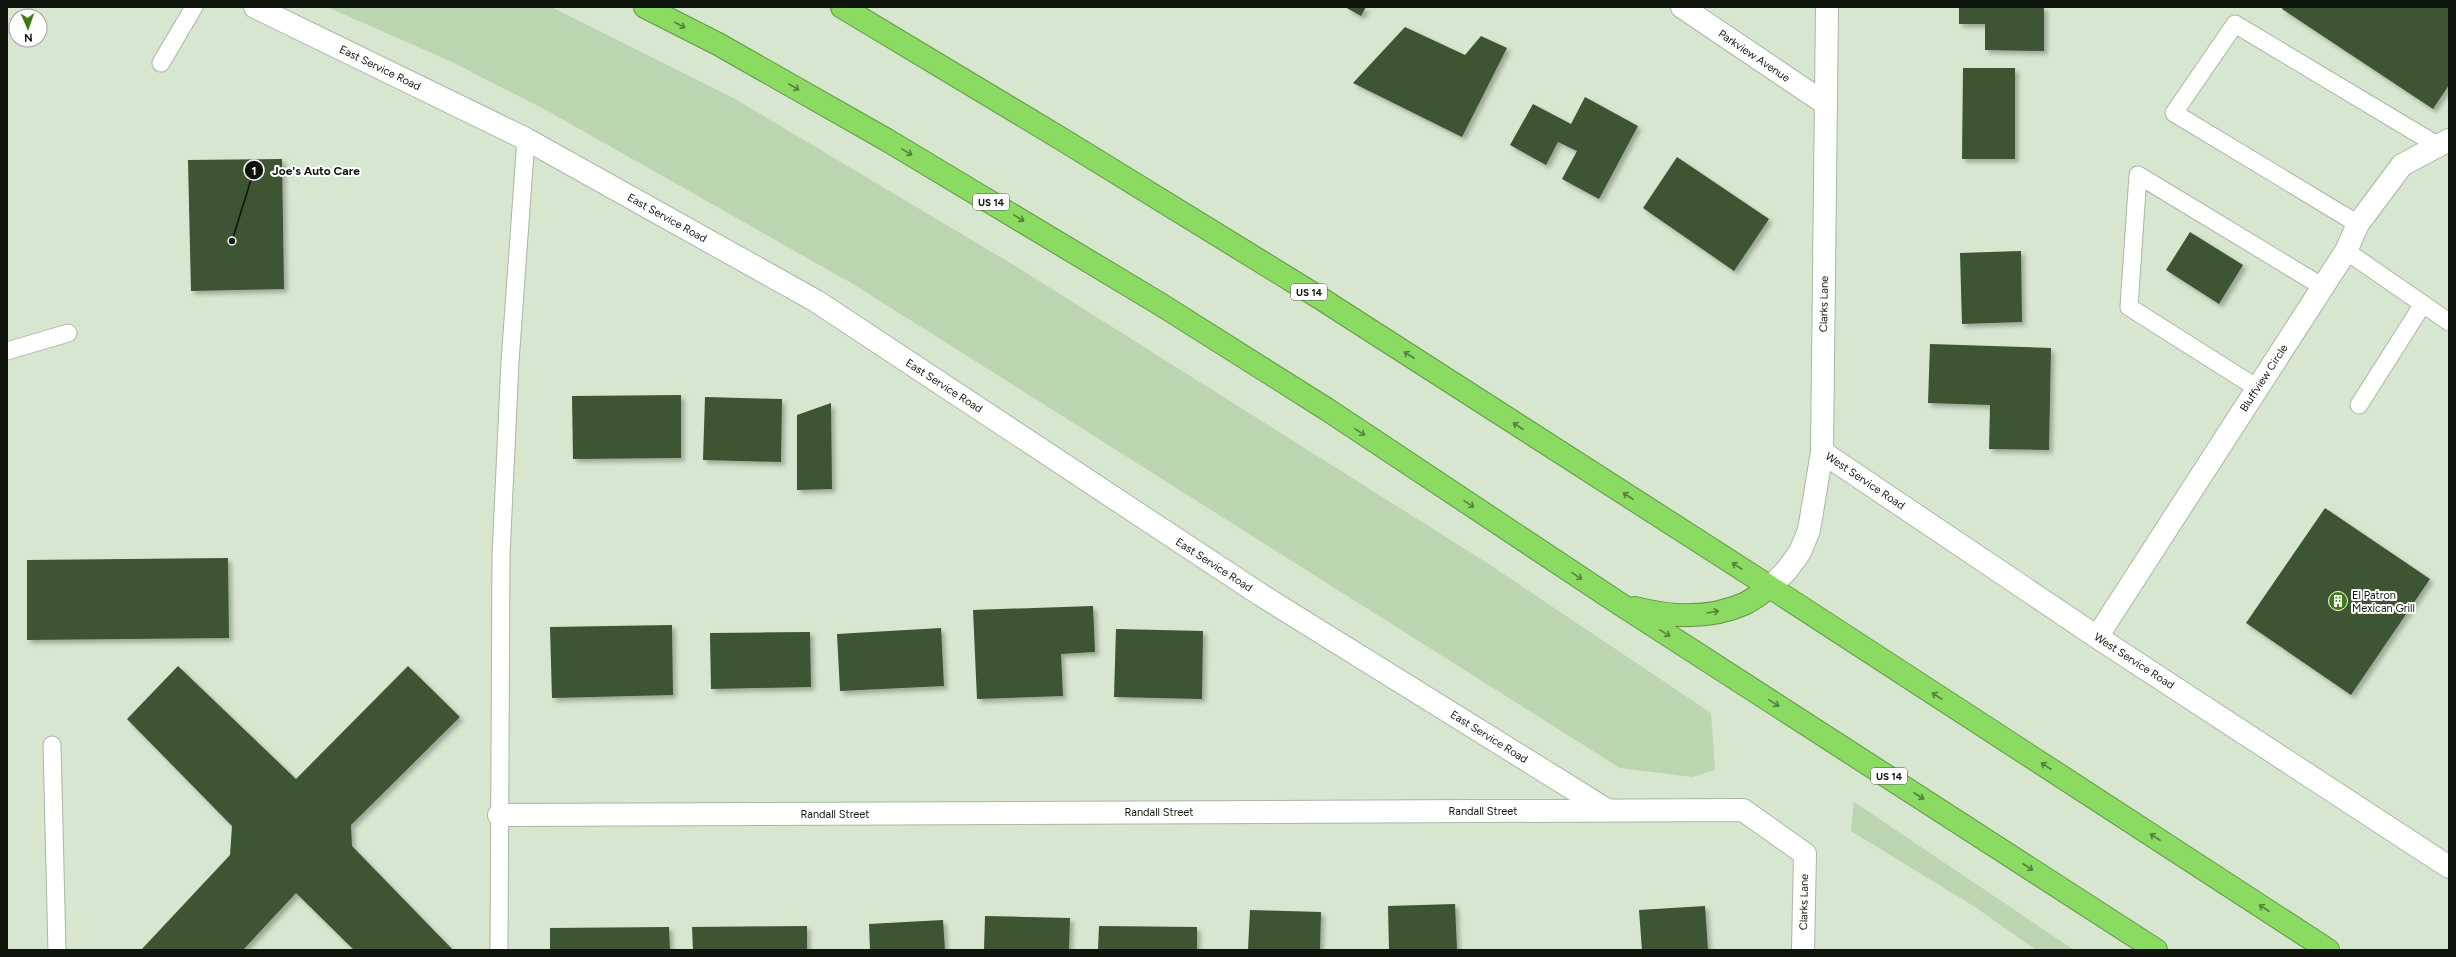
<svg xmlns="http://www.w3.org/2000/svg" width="2456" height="957" font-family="Figtree,sans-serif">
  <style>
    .green { fill: #bbd5b0 }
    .building { fill: #3c5530; filter: url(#shadow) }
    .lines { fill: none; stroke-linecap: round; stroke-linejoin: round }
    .lane-casing { stroke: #a8b8a2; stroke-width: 19 }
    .street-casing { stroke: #a8b8a2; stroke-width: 24 }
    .highway-casing { stroke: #609644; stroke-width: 24 }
    .lane { stroke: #fff; stroke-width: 17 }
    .street { stroke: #fff; stroke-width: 22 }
    .highway { stroke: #8bdb62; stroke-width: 22 }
    .oneway { stroke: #53823c }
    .labels { text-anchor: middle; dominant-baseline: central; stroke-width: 4; stroke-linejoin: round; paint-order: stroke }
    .shield { fill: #fff; stroke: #575b56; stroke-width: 1 }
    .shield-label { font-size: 10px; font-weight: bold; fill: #0f150d }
    .street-label { font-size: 11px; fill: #0f150d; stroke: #fff }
    .poi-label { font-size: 11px; fill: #0f150d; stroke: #fff; text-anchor: start }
    .leader { fill: none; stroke: #0f150d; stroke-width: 1.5 }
    .callout-dot { fill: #0f150d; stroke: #fff; stroke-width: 1.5 }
    .mark-label { font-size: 12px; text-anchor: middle; font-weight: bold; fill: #fff }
    .callout-label { font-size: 12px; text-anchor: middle; font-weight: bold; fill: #0f150d; stroke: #fff; stroke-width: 4; stroke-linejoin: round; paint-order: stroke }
  </style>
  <defs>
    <filter id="shadow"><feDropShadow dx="3.5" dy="3.5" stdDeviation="2" flood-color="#0004"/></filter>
  </defs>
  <rect width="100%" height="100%" fill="#d6e6cf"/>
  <path class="green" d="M327,7H551L735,99L1017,267L1484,561L1711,713L1715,770L1692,777L1620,768L853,284L546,110L450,61Z
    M1854,802L2074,950H2036L1975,907L1851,831Z"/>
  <path class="building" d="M1345,7H1366L1361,16Z
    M1959,7H2044V51L1985,50V24H1959Z
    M2283,7H2449V85L2433,109L2282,9Z
    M1405,27L1465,55L1481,36L1507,48L1462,137L1353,83Z
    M1963,68H2015V159H1962Z
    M1585,97L1638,126L1599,199L1562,179L1577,151L1558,142L1546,165L1510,145L1533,104L1571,124Z
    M1677,157L1769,219L1734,271L1643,208Z
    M282,159L284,289L191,291L188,160Z
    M2190,232L2243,265L2219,304L2166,270Z
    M2021,251L2022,322L1962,324L1960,253Z
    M1930,344L2051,348L2049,450L1989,449L1990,405L1928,403Z
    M681,395V458L573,459L572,396Z
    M705,397L782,399L781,462L703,460Z
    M831,403L832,489L797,490V415Z
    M2325,508L2430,579L2351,695L2246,623Z
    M228,558L229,638L27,640V560Z
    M1093,606L1095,652L1061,654L1063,696L977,699L973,610Z
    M672,625L673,695L552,698L550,627Z
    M941,628L944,686L840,691L837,634Z
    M1116,629L1203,631L1202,699L1114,697Z
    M810,632L811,687L711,689L710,633Z
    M178,666L296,779L408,666L460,717L351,825L352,846L453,950H354L296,893L243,950H141L230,855L232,826L127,719Z
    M1455,904L1457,950H1389L1388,906Z
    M1705,906L1708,950H1642L1639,910Z
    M1250,910L1321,912L1320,950H1248Z
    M985,916L1070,918L1069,950H984Z
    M943,920L945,950H870L869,924Z
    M807,926V950H693L692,927Z
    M1099,926L1197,927V950H1098Z
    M669,927L670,950H550V928Z"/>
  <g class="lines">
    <defs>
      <path id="lane" d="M161,63L194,7
        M2358,224L2174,113L2235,24L2437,145
        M2346,251L2449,322
        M7,351L68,333
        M2257,388L2129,307L2138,175L2323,287
        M2359,405L2423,304
        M52,745L57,950
        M499,950L501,555L510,362L526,139"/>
      <path id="street" d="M255,7L526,139L816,301L1261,595L1607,810
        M1682,7L1826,104
        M1822,452L2097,637L2449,867
        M1770,587L1787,570L1800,552L1809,530L1822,452L1827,7
        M2097,637L2346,251L2358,224L2402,165L2449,140
        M499,815L1743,810L1805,854L1803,950"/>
      <path id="highway" d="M645,7L718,44L887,140L1160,304L1328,410L1620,604L2156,950
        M842,7L1060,138L1320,298L1770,587L2328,950
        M1635,608C1670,617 1710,619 1744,604C1753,600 1762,592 1770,587"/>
    </defs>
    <use href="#lane" class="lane-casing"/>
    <use href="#street" class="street-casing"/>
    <use href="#highway" class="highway-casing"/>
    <use href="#lane" class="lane"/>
    <use href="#street" class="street"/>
    <use href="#highway" class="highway"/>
  </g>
  <defs><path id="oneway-shaft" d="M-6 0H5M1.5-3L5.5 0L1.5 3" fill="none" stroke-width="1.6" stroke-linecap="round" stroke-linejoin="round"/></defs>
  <g class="oneway">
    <use href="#oneway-shaft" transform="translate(680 25) rotate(27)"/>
    <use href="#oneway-shaft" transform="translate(794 87) rotate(30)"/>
    <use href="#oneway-shaft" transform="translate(907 152) rotate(31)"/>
    <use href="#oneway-shaft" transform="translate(1019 218) rotate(31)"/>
    <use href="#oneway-shaft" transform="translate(1409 355) rotate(-147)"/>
    <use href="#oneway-shaft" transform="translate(1518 426) rotate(-147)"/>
    <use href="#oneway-shaft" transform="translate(1360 432) rotate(34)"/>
    <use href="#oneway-shaft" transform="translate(1628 496) rotate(-147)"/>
    <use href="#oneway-shaft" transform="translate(1469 504) rotate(34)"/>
    <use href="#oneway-shaft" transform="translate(1737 566) rotate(-147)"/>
    <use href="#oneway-shaft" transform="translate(1577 576) rotate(34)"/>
    <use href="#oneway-shaft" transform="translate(1713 612) rotate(-10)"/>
    <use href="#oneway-shaft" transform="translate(1665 633) rotate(32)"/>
    <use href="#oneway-shaft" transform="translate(1937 696) rotate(-147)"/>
    <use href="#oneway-shaft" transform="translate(1774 703) rotate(32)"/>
    <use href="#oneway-shaft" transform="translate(2046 766) rotate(-147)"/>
    <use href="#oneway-shaft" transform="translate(1919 796) rotate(33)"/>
    <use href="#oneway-shaft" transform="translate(2155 837) rotate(-147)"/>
    <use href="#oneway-shaft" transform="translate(2028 867) rotate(33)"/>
    <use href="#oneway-shaft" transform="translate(2264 908) rotate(-147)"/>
  </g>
  <defs>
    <symbol id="building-disc" viewBox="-11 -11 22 22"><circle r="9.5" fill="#3e7b16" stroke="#fff"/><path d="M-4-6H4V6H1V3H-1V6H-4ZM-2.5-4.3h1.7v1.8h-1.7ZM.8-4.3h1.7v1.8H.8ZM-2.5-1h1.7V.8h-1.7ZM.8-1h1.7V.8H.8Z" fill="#fff"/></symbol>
  </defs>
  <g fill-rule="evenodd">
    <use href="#building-disc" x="2327" y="590" width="22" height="22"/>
  </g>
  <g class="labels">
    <g class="shield">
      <rect x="973" y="194" width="36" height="16" rx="3"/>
      <rect x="1291" y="284" width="36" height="16" rx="3"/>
      <rect x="1871" y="768" width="36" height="16" rx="3"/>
    </g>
    <g class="shield-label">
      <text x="991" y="202">US 14</text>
      <text x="1309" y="292">US 14</text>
      <text x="1889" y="776">US 14</text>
    </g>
    <g class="street-label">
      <text transform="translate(1754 56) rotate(34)">Parkview Avenue</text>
      <text transform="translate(380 68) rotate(26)">East Service Road</text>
      <text transform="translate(667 218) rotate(29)">East Service Road</text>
      <text transform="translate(1824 304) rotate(-89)">Clarks Lane</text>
      <text transform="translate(2264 378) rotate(-57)">Bluffview Circle</text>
      <text transform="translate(944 386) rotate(33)">East Service Road</text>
      <text transform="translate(1865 481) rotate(34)">West Service Road</text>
      <text transform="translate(1214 565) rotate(33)">East Service Road</text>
      <text transform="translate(2134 661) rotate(33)">West Service Road</text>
      <text transform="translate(1489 737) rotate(32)">East Service Road</text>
      <text x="1483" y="811">Randall Street</text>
      <text x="1159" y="812">Randall Street</text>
      <text x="835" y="814">Randall Street</text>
      <text transform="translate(1804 902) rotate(-89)">Clarks Lane</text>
    </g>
    <g class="poi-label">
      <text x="2352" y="595">El Patron<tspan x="2352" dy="13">Mexican Grill</tspan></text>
    </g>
  </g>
  <path class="leader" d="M232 241L254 170"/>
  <g class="callout-dot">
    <circle cx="232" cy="241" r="4"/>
    <circle cx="254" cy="170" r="10"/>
  </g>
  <g class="mark-label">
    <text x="254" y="175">1</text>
  </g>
  <g class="callout-label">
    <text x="316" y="175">Joe's Auto Care</text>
  </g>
  <rect width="2456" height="957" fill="none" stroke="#0f150d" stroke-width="16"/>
  <g transform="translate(28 28) rotate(178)"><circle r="19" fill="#ffffff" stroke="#9fa19e"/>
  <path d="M0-3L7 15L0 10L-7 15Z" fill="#3e7b16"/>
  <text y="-6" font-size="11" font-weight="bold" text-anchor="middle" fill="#0f150d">N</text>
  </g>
</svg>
